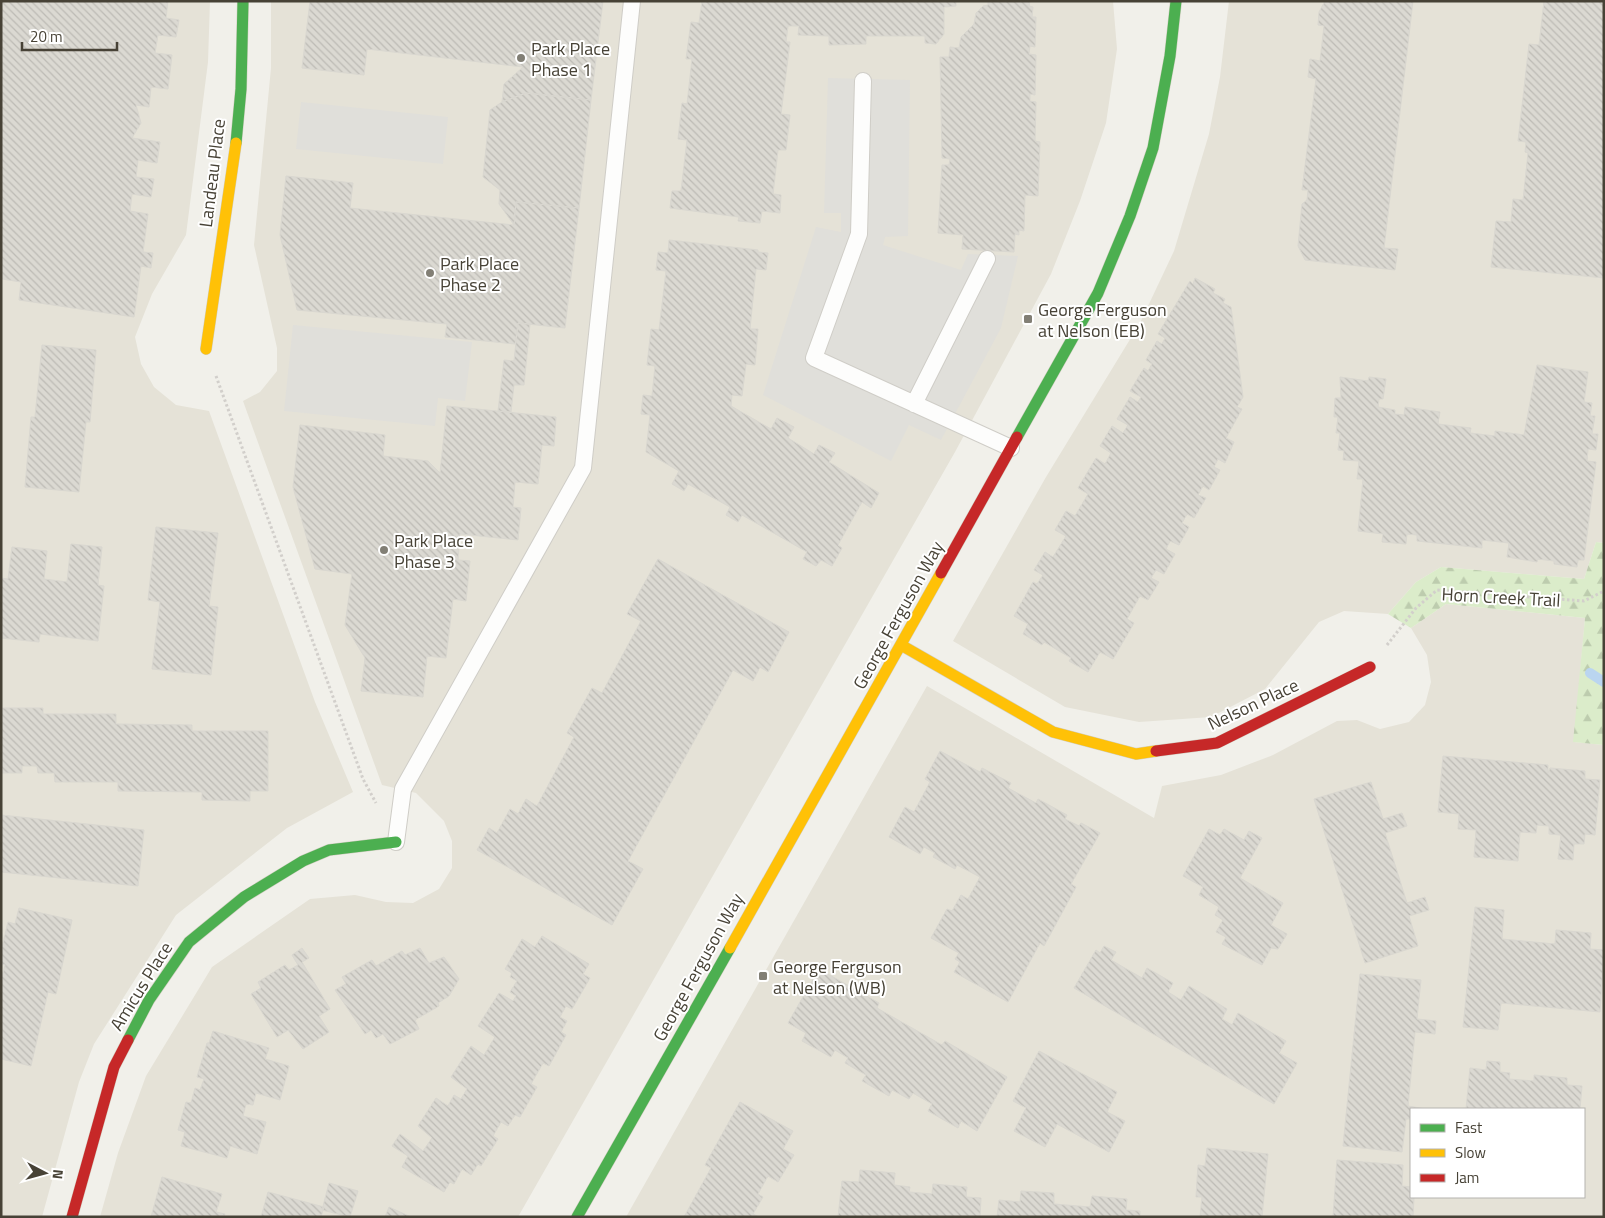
<svg xmlns="http://www.w3.org/2000/svg" width="1605" height="1218" font-family="'Titillium Web',sans-serif">
  <style>
    .residential { fill: #e5e2d7; fill-rule: evenodd }
    .forest { fill: url(#forest-firs) }
    .parking { fill: #e0dfda }
    .lines { fill: none; stroke-linecap: round; stroke-linejoin: round }
    .stream { stroke: #bad5f0; stroke-width: 10 }
    .building { fill: url(#building-back-hatch); stroke: #d9d7d0 }
    .lane-casing { stroke: #cfcdc7; stroke-width: 18 }
    .fast-casing { stroke: #d1cec1; stroke-width: 12 }
    .slow-casing { stroke: #d1cec1; stroke-width: 12 }
    .jam-casing { stroke: #d1cec1; stroke-width: 12 }
    .path { stroke: #d2cfcb; stroke-width: 3; stroke-dasharray: 2.5 2.5; stroke-linecap: butt }
    .lane { stroke: #fdfdfc; stroke-width: 16 }
    .fast { stroke: #4caf50; stroke-width: 11 }
    .slow { stroke: #ffc107; stroke-width: 11 }
    .jam { stroke: #c62828; stroke-width: 11 }
    .poi-dot { fill: #827f75; stroke: #fff; stroke-width: 2 }
    .labels { text-anchor: middle; dominant-baseline: central; stroke-width: 4; stroke-linejoin: round; paint-order: stroke }
    .poi-label { font-size: 18px; fill: #474236; stroke: #fff; text-anchor: start }
    .street-label { font-size: 18px; fill: #474236; stroke: #fff }
  </style>
  <defs>
    <pattern id="forest-firs" width="22" height="20" patternUnits="userSpaceOnUse" patternTransform="scale(1.25)"><rect width="22" height="20" fill="#dbecca"/><path d="M5 1l3.5 6h-7zM16 11l3.5 6h-7z" fill="#bdccae"/></pattern>
    <pattern id="building-back-hatch" width="6" height="6" patternUnits="userSpaceOnUse" patternTransform="scale(1.25)"><rect width="6" height="6" fill="#dbd9d2"/><path d="M-1 5l2 2M0 0l6 6M5-1l2 2" fill="none" stroke="#bdbbb5"/></pattern>
  </defs>
  <rect width="100%" height="100%" fill="#f1f0ea"/>
  <path class="residential" d="M1,1H210L208,62L186,235L152,294L135,337L141,364L154,387L176,405L209,411L315,702L353,792L287,828L176,915L94,1044L79,1082L42,1217H1Z
    M271,1H1113L1117,49L1106,123L1080,201L1051,274L955,452L518,1217H100L118,1153L146,1076L212,967L310,899L355,895L386,902L413,903L439,889L452,868V841L444,821L416,793L382,785L243,401L260,392L277,371V348L254,245L271,68Z
    M1229,1H1604V543L1596,542L1584,579L1441,567L1416,582L1388,614L1344,611L1319,622L1265,689L1211,717L1139,722L1065,707L953,641L1046,477L1140,323L1174,251L1209,134L1220,77Z
    M1446,604L1585,618L1574,742L1604,745V1217H626L927,686L1154,818L1162,786L1221,775L1273,755L1337,721L1357,720L1380,729L1409,722L1425,705L1431,682L1427,655L1411,628ZM1411,1109H1584V1197H1411Z"/>
  <path class="forest" d="M1596,542L1604,543V745L1573,742L1585,618L1446,604L1411,628L1388,614L1416,582L1441,567L1584,579Z"/>
  <path class="parking" d="M828,78L910,80L908,236L885,237L883,245L961,270L968,254L1018,256L1001,328L941,440L909,425L891,461L763,395L816,227L841,232V213H824Z
    M301,102L448,117L443,164L296,149Z
    M293,325L472,342L465,401L438,398L435,426L284,411Z"/>
  <g class="lines">
    <path class="stream" d="M1590,673L1604,682"/>
  </g>
  <path class="building" d="M1,1H168L166,18L179,20L176,37L158,35L155,53L172,55L168,89L151,87L149,107L136,105L141,123L132,138L160,142L157,163L138,160L136,177L154,179L151,197L132,194L130,211L148,214L143,252L153,253L151,268L141,266L134,317L19,300L21,282L2,279L1,282Z
    M310,1H603L591,100L526,93L502,102L504,84L523,67L367,49L364,75L302,68Z
    M702,1H956V6L944,7V34L936,44L925,43V36H866V44L829,45V36L798,35L799,26H788L786,42H790L781,114L790,115L786,150H778L773,194L781,195L780,213L762,211L760,223L738,221L739,217L670,208L672,191H681L687,140L678,139L682,103L687,104L692,59H686L691,22L699,23Z
    M988,1H1030L1029,6L1033,7L1032,17H1036L1035,47L1030,46L1029,54L1036,55L1035,95L1030,94V101L1036,102L1035,141L1040,142L1038,196L1025,195L1024,231L1019,230V235L1015,234L1014,252L962,249L963,235L938,233L942,165H949L950,159L942,158L940,57H949L950,47L959,48L961,37L974,24L976,13L983,6L988,5Z
    M1325,1H1413L1384,248L1398,249L1395,270L1305,260L1298,246L1302,204L1307,200L1308,190H1302L1316,79L1308,77L1310,59L1320,61L1324,26L1318,25L1319,12Z
    M1544,1H1604V278L1491,267L1496,221L1511,222L1513,199L1523,200L1528,153L1525,152L1526,142L1518,141L1529,44L1539,45Z
    M526,93L591,100L579,208L516,202L514,225L499,204L500,190L483,177L490,110L502,102Z
    M286,176L353,183L350,208L514,225L516,202L579,208L565,328L518,323L515,344L445,337L447,324L297,310L280,235Z
    M669,240L758,250V252L768,253L766,270L756,269L750,329H758L755,365L746,364L742,396L732,395L731,406L771,429L777,418L794,427L788,438L814,454L819,445L835,453L829,462L879,493L871,508L862,502L838,545L842,548L832,566L821,560L816,566L803,559L807,552L742,515L738,522L726,515L730,507L688,484L684,491L672,484L679,471L646,452L650,415L641,414L643,395L652,396L655,366L647,365L651,329L659,330L666,271L656,270L658,252L668,253Z
    M1195,278L1215,289L1213,293L1225,299L1223,303L1231,307L1243,397L1237,407L1242,409L1226,438L1234,442L1225,463L1218,459L1214,467L1220,470L1209,490L1203,486L1198,495L1206,498L1194,518L1187,514L1182,523L1189,527L1179,545L1170,541L1166,549L1175,554L1164,574L1156,570L1151,578L1159,582L1148,600L1140,596L1127,619L1134,623L1113,659L1100,652L1088,672L1069,661L1071,658L1044,642L1042,645L1023,634L1028,624L1014,616L1033,582L1037,584L1043,575L1034,570L1045,552L1053,557L1066,536L1055,530L1066,511L1075,516L1088,494L1078,488L1096,458L1105,464L1111,453L1100,446L1112,426L1123,433L1128,425L1117,419L1130,397L1138,402L1141,397L1130,391L1144,368L1148,371L1152,364L1146,360L1157,341L1162,344L1165,338L1158,334L1190,281L1193,284Z
    M518,323L530,324L524,385H514L511,412L498,411L504,360L514,361Z
    M42,345L96,350L90,422H86L79,492L25,487L31,417H35Z
    M1537,365L1588,372L1584,402L1592,403L1590,416H1595L1592,434H1598L1596,450L1588,449L1587,461L1596,462L1584,560H1578L1577,567L1554,564V561L1538,559L1537,562L1507,557L1509,543L1482,540V548L1417,541V535L1407,534L1406,544L1382,542L1383,534L1358,531L1363,479H1357L1359,461L1343,460L1344,451L1338,450L1340,433H1336L1338,417H1334L1335,398H1341L1340,377L1368,381L1369,377L1386,379L1383,399H1379L1378,407L1395,410V414L1404,415L1405,407L1440,412L1438,424L1471,428L1470,433L1495,436V431L1524,435Z
    M447,406L556,417L554,446L542,445L538,484L515,482L513,507L521,508L518,540L460,534L458,560L470,561L466,601L453,599L446,658L427,656L423,697L361,691L365,658L345,625L352,574L315,569L293,487L300,425L385,435L383,456L428,461L440,473Z
    M156,527L218,533L209,606L218,607L211,675L152,669L160,602L148,600Z
    M71,544L102,547L98,585L104,586L98,641L40,634L39,642L1,638V578L8,579L12,547L47,551L44,579L67,582Z
    M658,559L789,632L768,672L760,667L753,681L733,670L628,861L643,869L612,925L477,850L489,828L497,833L510,809L518,814L526,799L537,806L574,737L567,733L592,688L602,693L641,621L627,614Z
    M1,708H43V714H116V724L192,725V731H268V791H250V801L202,800V792L118,791V782H55L54,773H38L37,766H22V773H1Z
    M940,751L980,772L982,768L1011,783L1008,788L1036,803L1038,799L1067,815L1065,819L1079,826L1081,823L1100,833L1071,884L1076,887L1044,946L1040,943L1008,1002L954,972L960,962L955,959L959,953L931,938L947,909L952,911L961,895L968,899L980,877L957,865L955,869L933,857L935,853L924,847L920,854L889,837L905,807L914,812L930,782L925,779Z
    M1443,756L1548,765V773L1550,768L1585,771V779L1600,780L1595,835L1585,834L1584,844H1574L1573,860L1558,859L1561,835L1549,834V826L1537,825L1536,833L1520,832L1518,861L1474,857L1476,830L1458,829L1459,814L1438,812Z
    M1371,782L1383,819L1402,813L1407,826L1385,833L1407,903L1425,897L1429,910L1409,916L1418,946L1365,963L1314,799Z
    M1,815L144,830L138,886L1,872Z
    M1209,829L1220,835L1224,829L1244,840L1249,831L1262,838L1240,878L1283,903L1271,925L1287,934L1278,949L1271,948L1262,965L1222,944L1226,937L1216,932L1223,920L1215,915L1219,907L1199,895L1203,887L1183,876Z
    M1475,907L1504,910L1502,939L1555,944L1556,930L1591,933L1590,949L1604,950L1600,1012L1501,1003L1498,1030L1463,1027Z
    M19,908L72,920L56,994L48,992L31,1066L1,1059V980L5,965L1,964V951L8,922L15,924Z
    M542,936L589,964L583,974L590,978L572,1009L566,1006L560,1017L567,1021L561,1032L566,1035L549,1066L543,1063L531,1084L537,1087L520,1117L515,1115L508,1126L501,1122L493,1136L498,1139L481,1166L478,1164L471,1175L462,1169L454,1184L450,1182L444,1192L402,1167L408,1156L392,1146L400,1134L423,1151L432,1138L418,1126L436,1098L448,1106L454,1095L461,1099L467,1089L451,1077L471,1046L484,1055L495,1037L478,1026L499,993L513,1001L516,996L510,992L517,981L510,977L512,973L505,969L522,939L535,947Z
    M1104,946L1116,952L1111,960L1142,978L1147,968L1173,983L1168,992L1181,1000L1189,986L1227,1009L1222,1019L1232,1025L1238,1013L1286,1041L1279,1053L1297,1063L1274,1104L1074,988L1096,950L1100,953Z
    M302,948L309,958L302,962L330,1009L319,1016L329,1032L303,1049L288,1030L277,1037L251,994L261,988L258,982L285,965L289,970L298,965L292,955Z
    M420,948L429,963L444,957L459,979L449,996L438,1003L439,1006L415,1020L419,1029L390,1044L383,1034L376,1038L371,1030L365,1034L335,990L346,984L342,977L372,960L376,966L402,951L405,955Z
    M819,969L879,1003L877,1008L942,1045L945,1041L1007,1077L977,1131L961,1121L958,1128L928,1111L932,1104L913,1093L909,1099L892,1090L889,1096L862,1081L866,1075L845,1063L848,1058L835,1050L831,1057L802,1041L806,1033L788,1023Z
    M1360,974L1421,980L1417,1019L1436,1021L1435,1034L1415,1032L1408,1106L1426,1109H1411V1119H1406L1402,1152L1343,1146Z
    M213,1031L269,1048L265,1059L289,1066L280,1100L256,1093L253,1105L246,1104L243,1116L266,1122L257,1154L230,1146L227,1158L181,1146L185,1132L178,1130L186,1102L191,1103L195,1088L200,1090L204,1079L197,1077L207,1043H209Z
    M1039,1051L1117,1092L1107,1112L1125,1121L1109,1152L1057,1124L1045,1147L1014,1131L1026,1108L1013,1101Z
    M1487,1061L1500,1062V1072L1510,1073L1509,1079L1534,1081V1075L1567,1078V1085L1582,1086L1580,1109H1466L1470,1068L1486,1070Z
    M740,1102L793,1131L783,1149L794,1155L778,1182L768,1176L758,1194L763,1197L753,1214L759,1217H684L711,1168L705,1165Z
    M1207,1148L1268,1154L1262,1217H1200L1202,1197H1196L1198,1165L1205,1166Z
    M1337,1160L1403,1165L1402,1186L1411,1187V1197H1414L1413,1217H1333Z
    M860,1170L895,1173L894,1185L910,1187L909,1192L932,1194L933,1184L967,1187L966,1197L981,1198L980,1217H838L842,1181L859,1182Z
    M162,1177L222,1194L216,1212L225,1214L224,1217H151Z
    M329,1183L358,1191L350,1217L322,1210Z
    M1021,1191L1054,1193V1204L1090,1207L1092,1196L1127,1199L1126,1210L1140,1211V1217H997L999,1200L1020,1202Z
    M268,1192L324,1207L321,1217H261Z
    M389,1207L411,1217H385Z"/>
  <g class="lines">
    <defs>
      <path id="lane" d="M863,81L859,234L814,358L1011,448
        M914,404L987,259
        M396,842L403,789L583,468L632,1"/>
      <path id="fast" d="M236,143L241,89L243,1
        M1017,437L1098,293L1130,216L1153,148L1170,56L1176,1
        M128,1040L149,1000L189,942L244,897L303,861L329,850L396,842
        M577,1217L730,948"/>
      <path id="slow" d="M206,349L236,143
        M901,645L1053,732L1136,754L1156,751
        M730,948L941,573"/>
      <path id="jam" d="M941,573L1017,437
        M1156,751L1217,743L1370,667
        M72,1217L114,1067L128,1040"/>
    </defs>
    <use href="#lane" class="lane-casing"/>
    <use href="#fast" class="fast-casing"/>
    <use href="#slow" class="slow-casing"/>
    <use href="#jam" class="jam-casing"/>
    <path class="path" d="M216,376L363,779L376,803
      M1387,645L1416,608L1437,590L1584,601L1604,591"/>
    <use href="#lane" class="lane"/>
    <use href="#fast" class="fast"/>
    <use href="#slow" class="slow"/>
    <use href="#jam" class="jam"/>
  </g>
  <g class="poi-dot">
    <circle cx="521" cy="58" r="5"/>
    <circle cx="430" cy="273" r="5"/>
    <rect x="1023" y="314" width="10" height="10" rx="2.5"/>
    <circle cx="384" cy="550" r="5"/>
    <rect x="758" y="971" width="10" height="10" rx="2.5"/>
  </g>
  <g class="labels">
    <g class="poi-label">
      <text x="531" y="48">Park Place<tspan x="531" dy="21">Phase 1</tspan></text>
      <text x="440" y="263">Park Place<tspan x="440" dy="21">Phase 2</tspan></text>
      <text x="1038" y="309">George Ferguson<tspan x="1038" dy="21">at Nelson (EB)</tspan></text>
      <text x="394" y="540">Park Place<tspan x="394" dy="21">Phase 3</tspan></text>
      <text x="773" y="966">George Ferguson<tspan x="773" dy="21">at Nelson (WB)</tspan></text>
    </g>
    <g class="street-label">
      <text transform="translate(212 173) rotate(-83)">Landeau Place</text>
      <text transform="translate(1501 597) rotate(3)">Horn Creek Trail</text>
      <text transform="translate(898 615) rotate(-61)">George Ferguson Way</text>
      <text transform="translate(1253 704) rotate(-25)">Nelson Place</text>
      <text transform="translate(698 967) rotate(-61)">George Ferguson Way</text>
      <text transform="translate(141 986) rotate(-58)">Amicus Place</text>
    </g>
  </g>
  <rect width="1605" height="1218" fill="none" stroke="#474236" stroke-width="5"/>
  <rect x="1410" y="1108" width="175" height="90" fill="#ffffff" stroke="#b5b3af"/>
  <rect x="1420" y="1124" width="25" height="8" fill="#4caf50" stroke="#b5b3af"/>
  <text x="1455" y="1133" font-size="15" fill="#474236">Fast</text>
  <rect x="1420" y="1149" width="25" height="8" fill="#ffc107" stroke="#b5b3af"/>
  <text x="1455" y="1158" font-size="15" fill="#474236">Slow</text>
  <rect x="1420" y="1174" width="25" height="8" fill="#c62828" stroke="#b5b3af"/>
  <text x="1455" y="1183" font-size="15" fill="#474236">Jam</text>
  <g transform="translate(45 1173) rotate(96)" stroke="#ffffff" stroke-width="4" paint-order="stroke">
  <path d="M0-4L9 19L0 12L-9 19Z" fill="#474236"/>
  <text y="-8" font-size="14" font-weight="bold" text-anchor="middle" fill="#474236">N</text>
  </g>
  <path d="M22 42v8h95v-8" fill="none" stroke="#474236" stroke-width="2.5"/>
  <text x="30" y="42" font-size="15" fill="#474236" stroke="#ffffff" stroke-width="4" paint-order="stroke">20 m</text>
</svg>
